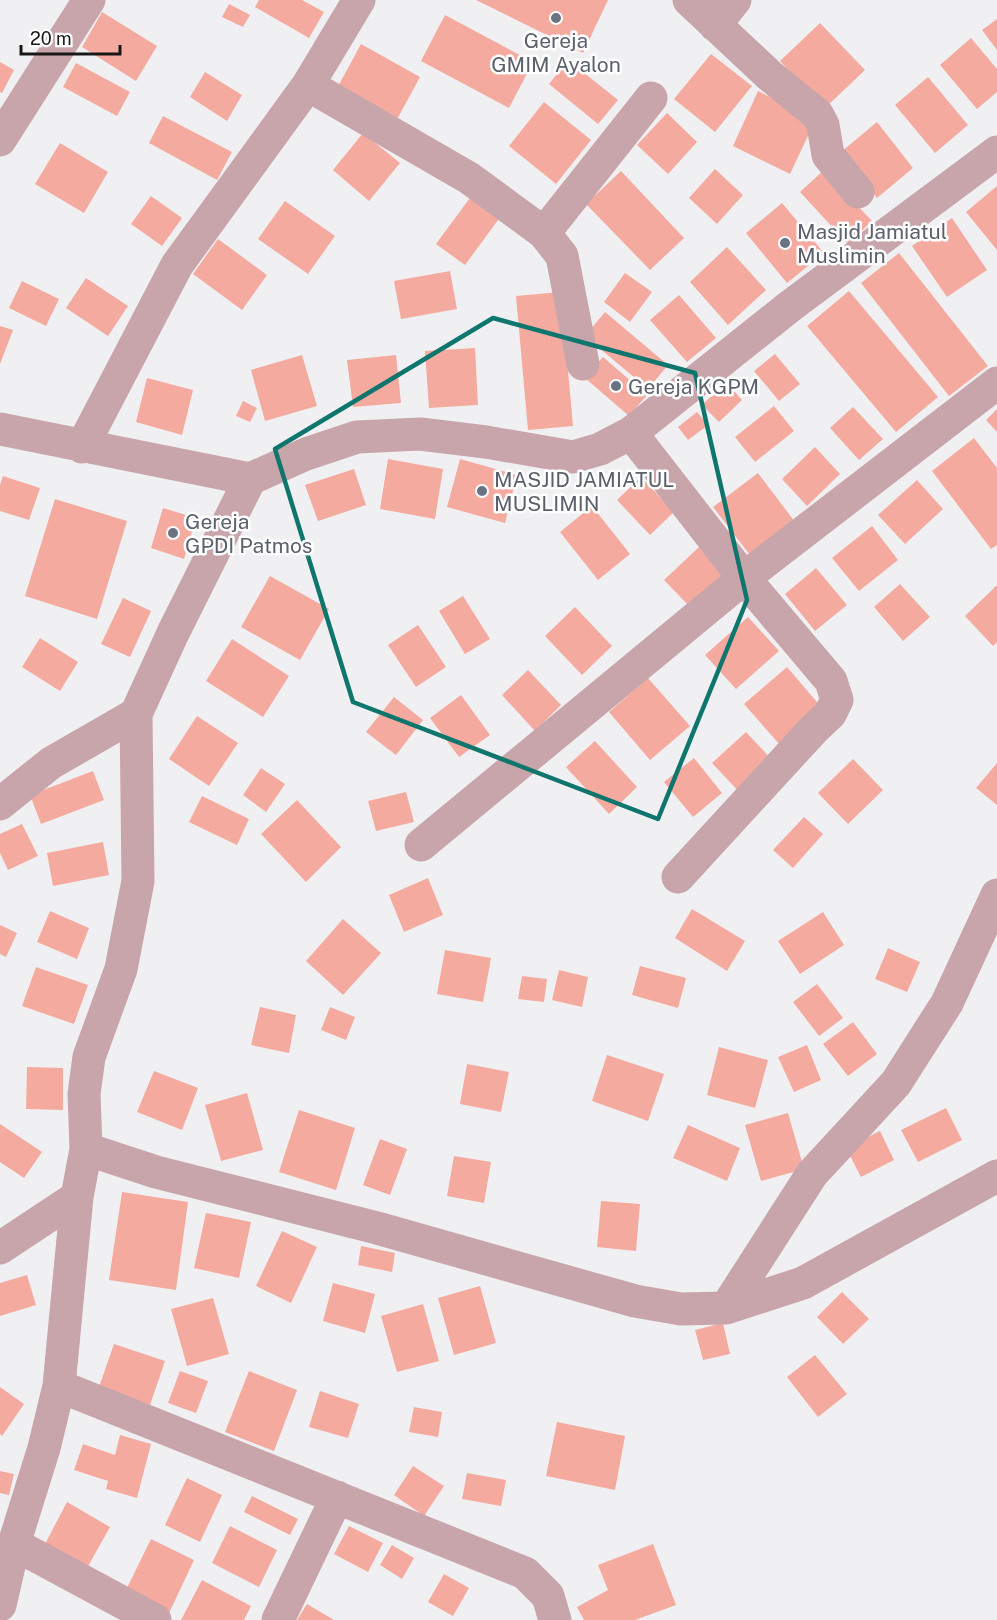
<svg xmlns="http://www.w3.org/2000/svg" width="997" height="1620" font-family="'Public Sans',sans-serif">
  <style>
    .building { fill: #f5aa9f }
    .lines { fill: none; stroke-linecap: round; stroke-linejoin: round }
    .minor { stroke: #c8a5ab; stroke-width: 33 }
    .marked { fill: none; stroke: #0f766e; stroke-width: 4.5; stroke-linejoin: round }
    .worship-dot { fill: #6b7280; stroke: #fefeff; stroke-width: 2 }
    .labels { text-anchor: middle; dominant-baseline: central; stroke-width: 5; stroke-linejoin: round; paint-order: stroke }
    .worship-label { font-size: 21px; fill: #5b616d; stroke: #fefeff; text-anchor: start }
  </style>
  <rect width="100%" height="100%" fill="#f0f0f3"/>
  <path class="building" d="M259,0H302L324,12L309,38L255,7Z
    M476,0H608L583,53Z
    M229,4L250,15L243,27L222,17Z
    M102,12L157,46L136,81L82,47Z
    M445,15L533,62L509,108L421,61Z
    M997,19V50L982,30Z
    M820,23L865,70L825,108L780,61Z
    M971,38L997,69V92L977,109L940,65Z
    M361,44L420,77L394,125L335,92Z
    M711,54L752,86L715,132L674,99Z
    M568,60L618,100L598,124L549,84Z
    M0,62L14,70L2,93L0,92Z
    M76,63L130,92L117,116L63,87Z
    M205,72L242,95L227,121L190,97Z
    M928,77L968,125L935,153L895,105Z
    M758,91L816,119L790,174L733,146Z
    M544,102L591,140L556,184L509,146Z
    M667,113L697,142L668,174L637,145Z
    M163,116L232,152L217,180L149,143Z
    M877,122L913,168L877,198L841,152Z
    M363,133L400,163L369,201L333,170Z
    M60,143L108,172L84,213L35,184Z
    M715,169L743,195L717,224L689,198Z
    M824,170L872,221L848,244L800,192Z
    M621,171L684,238L650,270L586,204Z
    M997,186V250L966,212Z
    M475,191L504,212L465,265L436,244Z
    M151,196L182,218L162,246L131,224Z
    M285,201L335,236L308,274L258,239Z
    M782,203L824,253L787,283L746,233Z
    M952,218L987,270L947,297L912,246Z
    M218,239L267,275L242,310L193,274Z
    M727,247L766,290L728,325L690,282Z
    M899,253L988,366L949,396L861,283Z
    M450,271L457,309L401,319L394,281Z
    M625,273L652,292L630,322L604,302Z
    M86,278L128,306L108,336L66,308Z
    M22,281L59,299L46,326L9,308Z
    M849,291L938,397L896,432L807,326Z
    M561,292L573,426L528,430L516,296Z
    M679,295L716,338L687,362L650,320Z
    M605,312L668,365L648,389L585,336Z
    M0,326L13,330L0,364Z
    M475,348L478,405L429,408L425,351Z
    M775,354L800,384L779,401L754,371Z
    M302,355L317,406L265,421L251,370Z
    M396,355L401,403L353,407L347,360Z
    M603,357L647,395L629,416L585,378Z
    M147,378L193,390L182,435L136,422Z
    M726,382L742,400L719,422L702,405Z
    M243,401L257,408L250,422L236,416Z
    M774,406L794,431L755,462L735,437Z
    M853,407L883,439L859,460L830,428Z
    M997,409V432L986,420Z
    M697,412L708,425L688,440L678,427Z
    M974,438L997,468V545L991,549L932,471Z
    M815,447L840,474L807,506L782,479Z
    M388,459L443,469L435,519L380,509Z
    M460,459L517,475L505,523L447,507Z
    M354,469L366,505L318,521L305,485Z
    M758,473L801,530L757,564L713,507Z
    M3,476L40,488L29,520L0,511V485Z
    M641,477L674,512L650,535L617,500Z
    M917,480L943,509L905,544L878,515Z
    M55,499L127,521L97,619L25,596Z
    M592,506L630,554L598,580L560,532Z
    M163,508L196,518L184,559L151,548Z
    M872,526L898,560L859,591L832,558Z
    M699,547L725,575L690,607L664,580Z
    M816,568L847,605L815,631L785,594Z
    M270,576L329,609L300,660L241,627Z
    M900,584L930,617L903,641L874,607Z
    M997,585V642L993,646L965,616Z
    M463,596L490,639L465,654L439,611Z
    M123,598L151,611L130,657L101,644Z
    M575,607L612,646L582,675L545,636Z
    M748,617L779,651L736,689L705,655Z
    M418,625L446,667L416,687L388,645Z
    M40,638L78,662L60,691L22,667Z
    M232,639L289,676L263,717L206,681Z
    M787,667L822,708L780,745L744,704Z
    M528,670L561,705L535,731L502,695Z
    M648,678L690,726L650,760L609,712Z
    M461,695L490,735L459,757L430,718Z
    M394,697L423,720L396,755L366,732Z
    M197,716L238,743L209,786L169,759Z
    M746,732L776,764L742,795L712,763Z
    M595,741L637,787L609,814L566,767Z
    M694,758L722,793L693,817L664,782Z
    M853,759L883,790L848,824L818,793Z
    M997,763V805L976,788Z
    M261,768L285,784L266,812L243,795Z
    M93,771L104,800L41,824L30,795Z
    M406,792L414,822L376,831L368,801Z
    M202,796L249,819L237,845L189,822Z
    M297,800L341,847L306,882L261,834Z
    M804,817L823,834L793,868L773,850Z
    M22,824L38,856L8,870L0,853V834Z
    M103,842L109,875L53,886L47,853Z
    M428,878L443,915L404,932L389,895Z
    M692,909L745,941L727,971L675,938Z
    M50,911L89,928L77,959L37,942Z
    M823,912L844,945L800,974L778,941Z
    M343,919L381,953L343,995L306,961Z
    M0,925L17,933L6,957L0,954Z
    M888,948L920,962L907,992L875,979Z
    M445,950L491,958L483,1002L437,994Z
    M640,966L686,978L678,1008L632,995Z
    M36,967L88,985L74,1024L22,1006Z
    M559,970L588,977L582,1007L552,1000Z
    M522,976L547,979L544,1002L518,999Z
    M817,984L843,1018L819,1036L793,1002Z
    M260,1007L296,1015L289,1053L251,1045Z
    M330,1007L355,1017L346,1040L321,1030Z
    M853,1022L877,1054L848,1076L823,1044Z
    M807,1045L821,1080L794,1092L778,1057Z
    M719,1047L768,1060L755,1108L707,1095Z
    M607,1055L664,1074L648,1121L592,1101Z
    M467,1064L509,1072L501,1112L460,1104Z
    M27,1067L63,1068V1110L26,1109Z
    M154,1071L198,1088L182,1130L137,1112Z
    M247,1093L263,1150L221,1161L205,1105Z
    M946,1108L962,1140L918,1162L901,1130Z
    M299,1110L355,1128L336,1190L279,1172Z
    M788,1113L804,1169L761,1181L745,1125Z
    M0,1124L42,1152L24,1178L0,1162Z
    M688,1125L740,1148L727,1181L673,1158Z
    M880,1131L894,1160L861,1177L846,1148Z
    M380,1139L407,1149L390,1195L363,1185Z
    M454,1156L491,1162L484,1203L447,1196Z
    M122,1192L188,1202L176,1290L109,1280Z
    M601,1201L640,1204L636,1251L597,1247Z
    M206,1213L251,1222L239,1278L194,1268Z
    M282,1231L317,1247L291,1303L256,1286Z
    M361,1246L395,1253L392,1272L358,1265Z
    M27,1275L36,1305L0,1316V1283Z
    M333,1283L375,1294L365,1333L323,1321Z
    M480,1286L496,1343L454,1355L438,1298Z
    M842,1292L869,1319L843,1344L817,1317Z
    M213,1298L229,1354L187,1366L171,1309Z
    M423,1304L439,1361L397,1372L381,1316Z
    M723,1323L730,1354L703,1360L695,1330Z
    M114,1344L165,1361L150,1405L99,1387Z
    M815,1355L847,1394L818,1417L787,1377Z
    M180,1371L208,1381L196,1413L168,1403Z
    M249,1371L297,1390L274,1451L225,1432Z
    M0,1387L24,1404L2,1436L0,1434Z
    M320,1391L359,1404L348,1438L309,1427Z
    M414,1407L442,1412L438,1437L409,1432Z
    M557,1422L625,1436L615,1490L546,1476Z
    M120,1435L151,1444L137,1498L106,1489L108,1481L74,1470L83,1444L115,1455Z
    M413,1466L444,1486L424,1516L394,1495Z
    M0,1471L14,1474L9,1495L0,1493Z
    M467,1473L506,1480L501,1506L462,1499Z
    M187,1478L222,1495L200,1542L165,1525Z
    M252,1496L298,1519L290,1535L244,1512Z
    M67,1502L110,1527L87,1568L45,1544Z
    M230,1526L277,1550L259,1587L212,1563Z
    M349,1526L383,1543L368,1572L334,1554Z
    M151,1539L194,1560L169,1613L125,1592Z
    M653,1544L676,1605L635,1620H584L577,1607L608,1590L598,1565Z
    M392,1545L414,1558L402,1579L380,1565Z
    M444,1574L469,1588L453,1616L428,1602Z
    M202,1580L251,1606L244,1620H181Z
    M307,1604L334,1620H297Z"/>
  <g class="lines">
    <path class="minor" d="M689,0L769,75L817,114L823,125L828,155L858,192
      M715,25L735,0
      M308,85L469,178L544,233L562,256L583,364
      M0,140L89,0
      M544,233L651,98
      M0,429L250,479L306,454L357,437L420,434L486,442L573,457L600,449L631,433L789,307L997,152
      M631,433L744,578L831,681L837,700L830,714L814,729L678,877
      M82,447L177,265L308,85L359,0
      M0,804L51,763L136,714
      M421,845L744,578L997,383
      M86,1149L156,1172L377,1228L635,1301L681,1309L726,1308L803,1283L997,1176
      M0,1248L77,1197
      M726,1308L812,1174L896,1083L947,1003L997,895
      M59,1386L525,1573L548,1596L555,1620
      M14,1544L155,1620
      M0,1605L14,1544L44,1448L59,1386L77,1197L86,1149L84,1094L89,1057L121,969L138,881L136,714L173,633L250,479
      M278,1620L337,1497"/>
  </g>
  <path class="marked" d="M493,318L695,373L747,600L658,819L353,702L275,449Z"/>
  <g class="worship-dot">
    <circle cx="556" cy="18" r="6"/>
    <circle cx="785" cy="243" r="6"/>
    <circle cx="616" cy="386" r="6"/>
    <circle cx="482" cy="491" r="6"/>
    <circle cx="173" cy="533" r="6"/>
  </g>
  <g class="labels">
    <g class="worship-label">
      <text x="556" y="40" text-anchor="middle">Gereja<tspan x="556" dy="24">GMIM Ayalon</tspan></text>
      <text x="797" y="231">Masjid Jamiatul<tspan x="797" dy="24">Muslimin</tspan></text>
      <text x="628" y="386">Gereja KGPM</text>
      <text x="494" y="479">MASJID JAMIATUL<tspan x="494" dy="24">MUSLIMIN</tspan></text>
      <text x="185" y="521">Gereja<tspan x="185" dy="24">GPDI Patmos</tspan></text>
    </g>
  </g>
  <path d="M21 45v9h99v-9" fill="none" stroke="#181819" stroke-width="3"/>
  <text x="30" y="45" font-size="18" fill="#181819" stroke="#fefeff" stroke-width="4.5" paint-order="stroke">20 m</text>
</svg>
